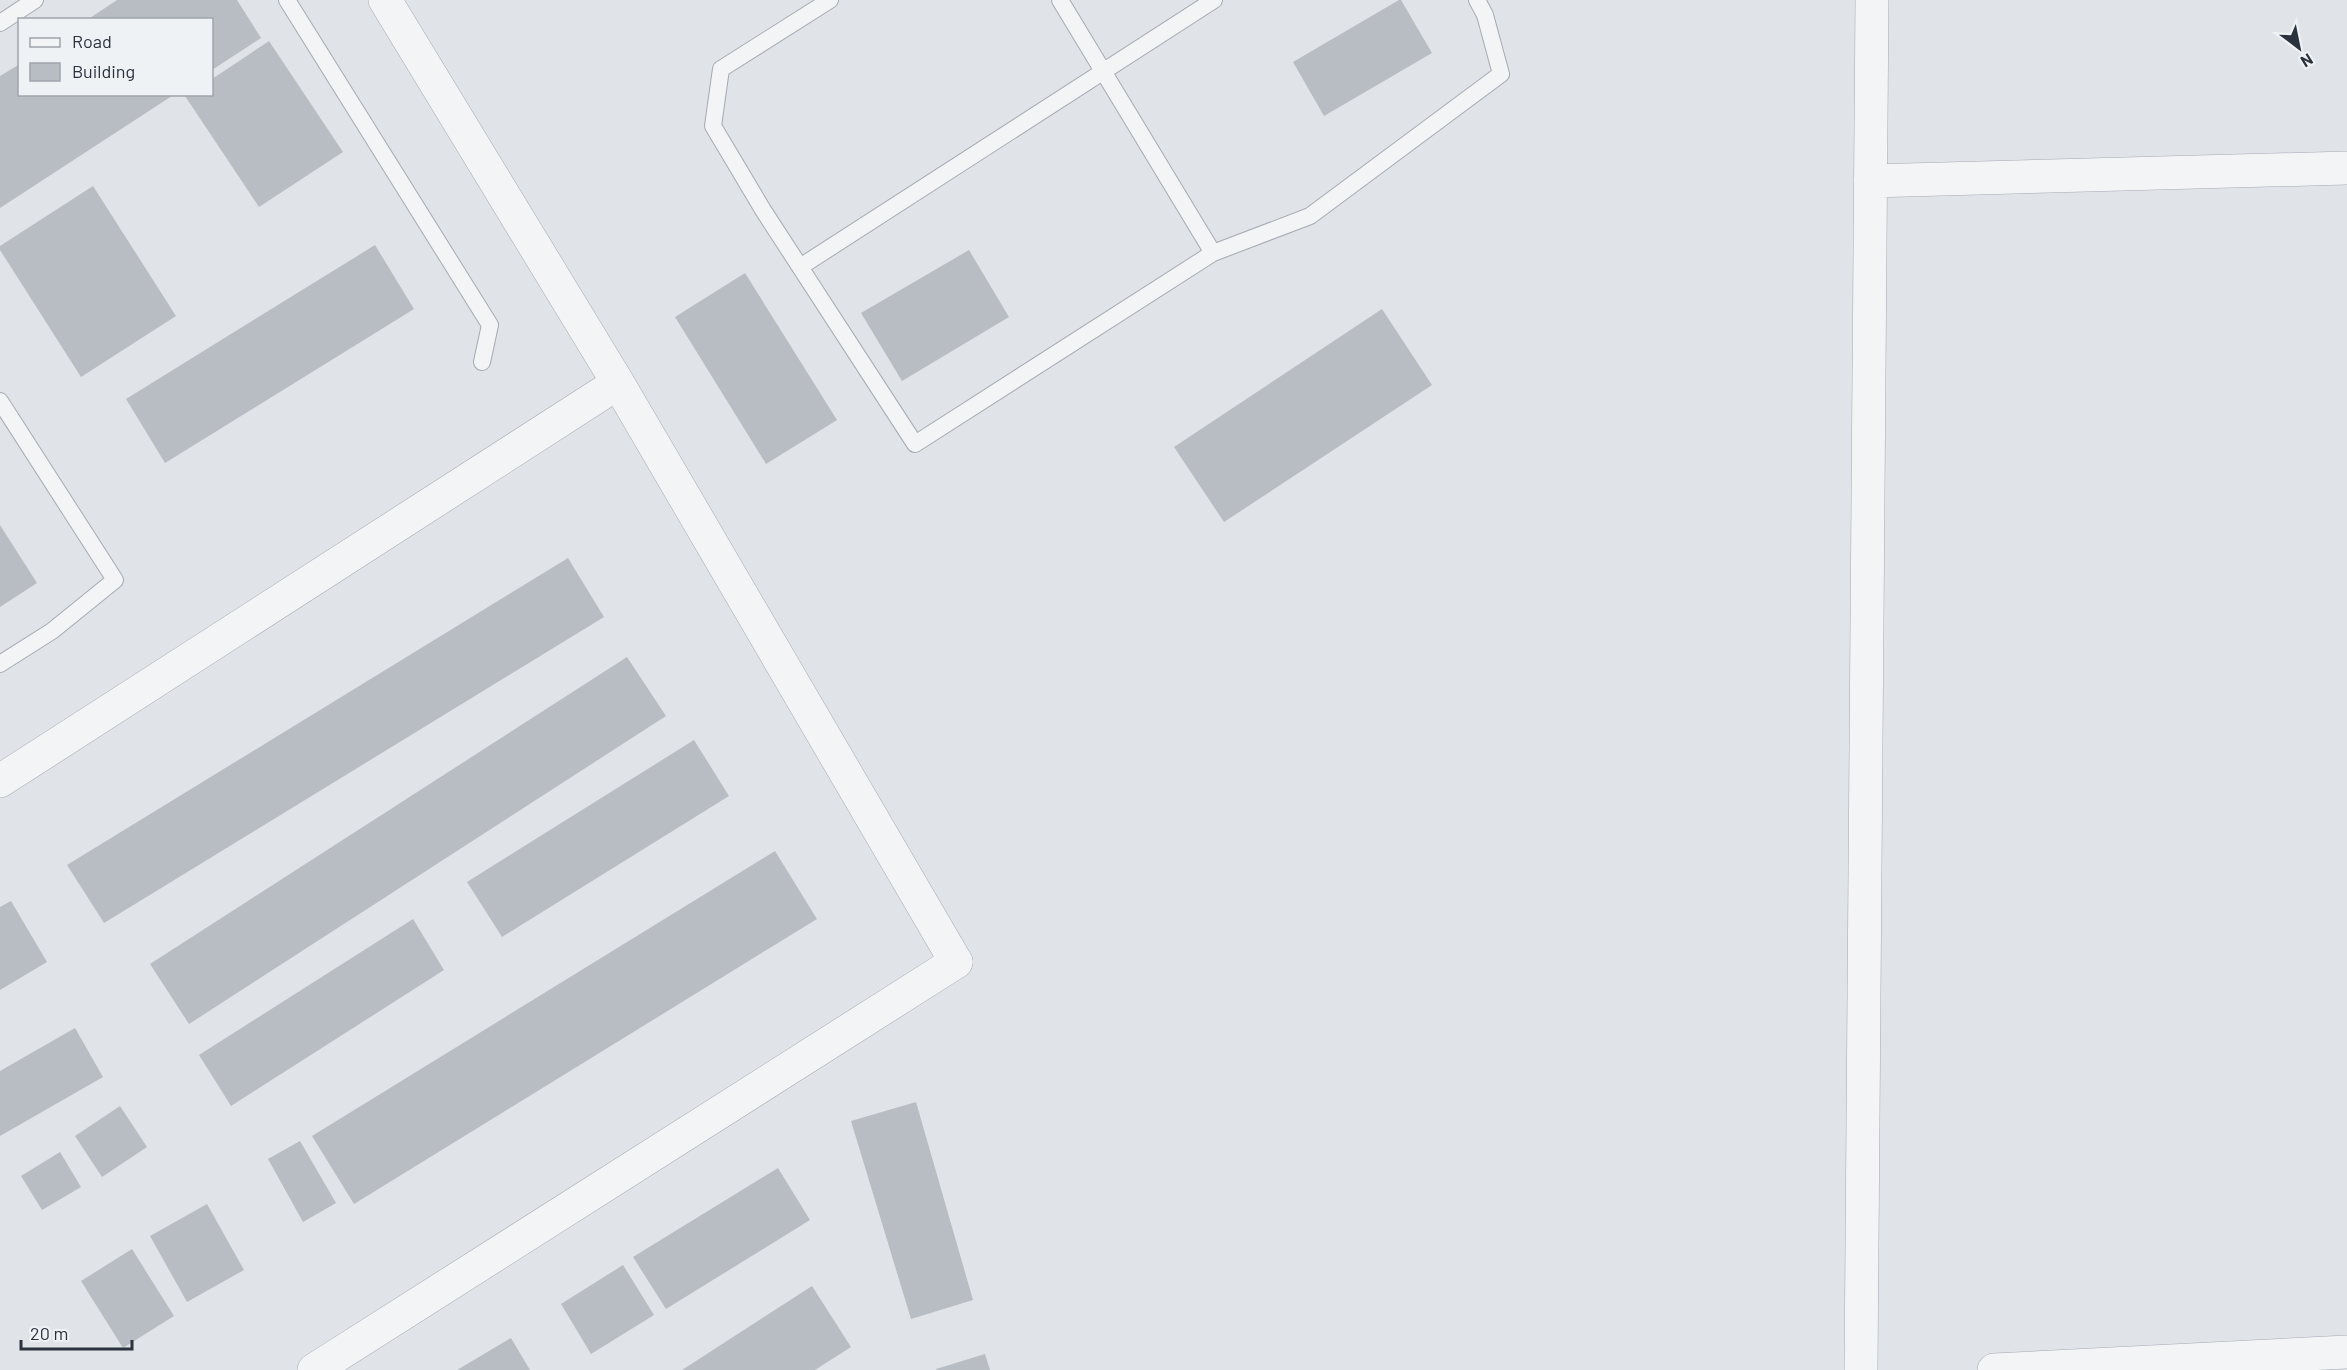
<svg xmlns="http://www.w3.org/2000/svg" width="2347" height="1370" font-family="Barlow,sans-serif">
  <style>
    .building { fill: #b8bdc4 }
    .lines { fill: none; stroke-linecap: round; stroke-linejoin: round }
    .service-casing { stroke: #a6aab2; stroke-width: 18 }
    .minor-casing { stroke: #a6aab2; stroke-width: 34 }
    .tertiary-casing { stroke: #a6aab2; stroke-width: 34 }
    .service { stroke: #f2f4f6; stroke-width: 16 }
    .minor { stroke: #f2f4f6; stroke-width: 33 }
    .tertiary { stroke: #f2f4f6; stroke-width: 33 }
  </style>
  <rect width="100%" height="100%" fill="#e0e3e8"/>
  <path class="building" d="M117,0H237L261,38L212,70V20H87Z
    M1399,0H1401L1432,53L1324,116L1293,62Z
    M269,41L343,152L259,207L185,96L188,94H212V79Z
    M20,64V94H175L0,208V76Z
    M93,186L176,316L81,377L0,250V246Z
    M375,245L414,309L165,463L126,399Z
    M969,250L1009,317L902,381L861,313Z
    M745,273L837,420L766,464L675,317Z
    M1382,309L1432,385L1224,522L1174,447Z
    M0,525L37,583L0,607Z
    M568,558L604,617L104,923L67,865Z
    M627,657L666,716L189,1024L150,964Z
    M694,740L729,796L502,937L467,882Z
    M775,851L817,919L354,1204L312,1136Z
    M11,901L47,962L0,990V907Z
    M413,919L444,970L231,1106L199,1055Z
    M75,1028L103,1077L0,1136V1071Z
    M916,1102L973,1300L911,1319L851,1121Z
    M120,1106L147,1147L102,1177L75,1136Z
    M300,1141L336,1203L303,1222L268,1159Z
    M60,1152L81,1187L42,1210L21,1176Z
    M778,1168L810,1220L666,1309L633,1257Z
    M207,1204L244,1270L187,1302L150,1236Z
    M132,1249L174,1316L123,1348L81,1281Z
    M623,1265L654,1315L591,1354L561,1304Z
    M812,1286L851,1347L815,1370H682Z
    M511,1338L530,1370H457Z
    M985,1354L990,1370H936V1369Z"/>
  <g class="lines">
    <defs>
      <path id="service" d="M287,0L490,325L482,362
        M830,0L721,69L713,126L763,210L915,444L1213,253
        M1060,0L1213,253L1310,216L1501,74L1485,15L1477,0
        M0,23L35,0
        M800,267L1214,0
        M0,401L115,580L52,631L0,664"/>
      <path id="minor" d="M385,0L618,383L956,962
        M1870,181L2347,168
        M0,781L618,383
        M1861,1370L1872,0
        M1994,1370L2347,1352"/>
      <path id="tertiary" d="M314,1370L956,962"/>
    </defs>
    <use href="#service" class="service-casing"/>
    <use href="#minor" class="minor-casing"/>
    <use href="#tertiary" class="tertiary-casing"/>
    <use href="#service" class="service"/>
    <use href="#minor" class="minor"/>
    <use href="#tertiary" class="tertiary"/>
  </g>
  <rect x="18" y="18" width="195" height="78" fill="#eff2f5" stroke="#a0a5ac" stroke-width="1.5"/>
  <rect x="30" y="38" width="30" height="9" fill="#f2f4f6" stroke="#a0a5ac" stroke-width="1.5"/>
  <text x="72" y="48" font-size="18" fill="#2a323e">Road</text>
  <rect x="30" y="63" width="30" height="18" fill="#b8bdc4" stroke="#a0a5ac" stroke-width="1.5"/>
  <text x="72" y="78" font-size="18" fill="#2a323e">Building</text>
  <g transform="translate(2299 48) rotate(148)" stroke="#eff2f5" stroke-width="4.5" paint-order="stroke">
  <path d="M0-4.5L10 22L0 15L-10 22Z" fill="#2a323e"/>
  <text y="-9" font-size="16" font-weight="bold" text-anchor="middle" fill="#2a323e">N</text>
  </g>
  <path d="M21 1340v9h111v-9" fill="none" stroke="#2a323e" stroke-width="3"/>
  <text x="30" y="1340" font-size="18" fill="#2a323e" stroke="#eff2f5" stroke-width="4.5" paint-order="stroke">20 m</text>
</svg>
